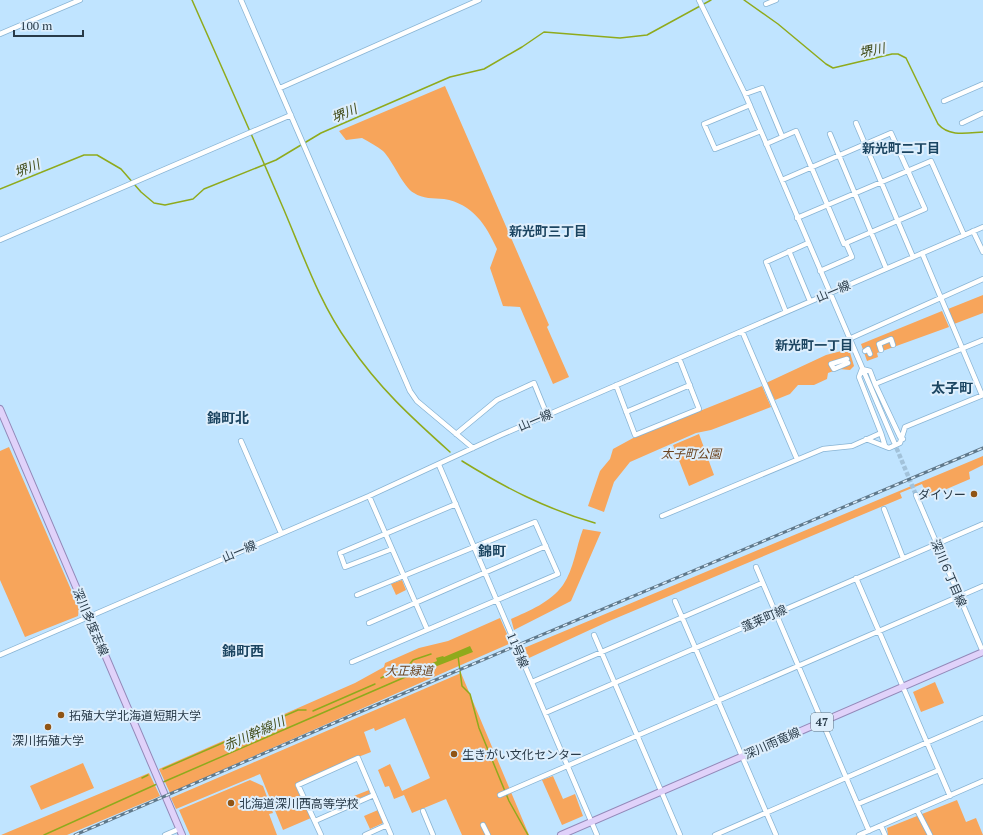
<svg xmlns="http://www.w3.org/2000/svg" width="983" height="835" font-family="'PT Serif','Noto Sans JP',serif">
  <style>
    .green { fill: #f7a55b }
    .water { fill: #8faa1c }
    .lines { fill: none; stroke-linecap: round; stroke-linejoin: round }
    .stream { stroke: #8faa1c; stroke-width: 1.5 }
    .minor-tunnel { stroke: #a2c2da; stroke-width: 4.5; stroke-dasharray: 4.5 2; stroke-linecap: butt }
    .minor-casing { stroke: #88b4d4; stroke-width: 6 }
    .major-casing { stroke: #9389b9; stroke-width: 8 }
    .minor { stroke: #fff; stroke-width: 4.5 }
    .major { stroke: #e0d2fa; stroke-width: 6 }
    .rail-casing { stroke: #60798b; stroke-width: 3 }
    .rail { stroke: #ddeefc; stroke-width: 1.5; stroke-dasharray: 4.5; stroke-linecap: butt }
    .poi-dot { fill: #905414; stroke: #ddeefc; stroke-width: 1.5 }
    .labels { text-anchor: middle; dominant-baseline: central; stroke-width: 4; stroke-linejoin: round; paint-order: stroke }
    .shield { fill: #ddeefc; stroke: #5e707e; stroke-width: 1 }
    .shield-label { font-size: 11px; font-weight: bold; fill: #283a48 }
    .street-label { font-size: 12px; fill: #283a48; stroke: #ddeefc }
    .park-label { font-size: 12px; font-style: italic; fill: #6a421d; stroke: #ddeefc }
    .poi-label { font-size: 12px; fill: #283a48; stroke: #ddeefc; text-anchor: start }
    .water-label { font-size: 13px; font-style: italic; fill: #424d1a; stroke: #ddeefc }
    .neighbourhood-label { font-size: 13px; font-weight: bold; fill: #1b4460; stroke: #ddeefc }
    .quarter-label { font-size: 14px; font-weight: bold; fill: #1b4460; stroke: #ddeefc }
  </style>
  <rect width="100%" height="100%" fill="#c0e4ff"/>
  <path class="green" d="M445,86L549,325L547,327L569,377L553,384L520,307L503,306L490,268L497,249C486,225 473,204 444,199C433,198 423,199 414,193C403,187 393,161 383,151C377,146 369,142 362,138L346,140L339,131Z
    M983,295V313L954,324L948,309Z
    M942,311L949,327L877,353L878,357L867,361L861,344Z
    M849,349L854,366L850,370L839,369L828,373L827,379L814,385H798L790,394L775,400L766,383L826,355Z
    M762,386L771,407L711,430L696,433L630,462L614,482L604,512L588,506L600,471L610,459L613,449L635,437Z
    M699,434L714,475L689,486L673,445Z
    M9,447L79,608L78,616L25,637L0,580V451Z
    M983,456V465L969,472L970,479L928,497L922,484L900,493L902,498L607,622L529,658L524,648Z
    M583,529L601,532L571,601L514,630L511,619C529,611 551,602 563,585C574,569 576,547 583,529Z
    M402,580L406,590L396,595L391,584Z
    M500,618L511,643L170,793L159,769L355,683L384,667L385,663L419,648L448,641Z
    M461,673L529,835H462L446,799L412,813L404,795L394,799L389,786L385,787L378,770L390,764L402,791L430,778L405,718L375,731L374,728L364,732L371,752L335,766L295,785L311,818L283,830L260,774L176,809L171,798Z
    M935,682L944,703L921,712L913,692Z
    M83,763L94,788L41,810L30,786Z
    M149,773L160,796L67,835H1Z
    M553,776L563,799L575,794L583,816L562,825L542,780Z
    M250,780L263,786L273,813L269,814L277,835H190L179,810Z
    M369,790L370,794L356,800L354,796Z
    M957,800L966,822L976,818L983,835H888L887,828Z
    M378,810L383,823L370,829L364,816Z"/>
  <path class="water" d="M470,646L473,652L432,668L430,664L437,661L436,658L443,656L444,657Z"/>
  <g class="lines">
    <path class="stream" d="M192,0C222,68 252,135 281,203C302,251 318,301 349,344C379,388 411,417 450,452
      M744,0L778,24L826,64L833,68L892,54H898L906,58L938,124C949,137 967,133 983,132
      M0,189L84,155H97L121,169L141,192L154,203L165,205L193,199L204,189L276,160L321,133L450,77L484,69L522,47L544,32L620,38L647,35L711,0
      M462,461C504,487 546,509 595,523
      M458,656L462,686L470,694L479,728L509,801L528,835
      M381,678L389,674L397,673L406,669L413,660L431,654
      M313,711L375,684
      M163,769L298,710H306
      M142,778L148,775
      M161,783L433,665
      M44,835L157,784"/>
    <path class="minor-tunnel" d="M894,442L916,495"/>
    <defs>
      <path id="minor" d="M241,0L410,391L417,401L473,448
        M699,0L745,94L894,442
        M766,4L776,0
        M0,34L80,0
        M280,88L479,0
        M745,94L762,88L782,136
        M944,101L983,84
        M750,105L704,124L715,149L761,131
        M856,123L913,257
        M962,123L983,113
        M830,134L886,268
        M766,144L796,131L844,244L846,243L852,257L820,271
        M782,180L891,133L925,209L846,243
        M797,218L931,161L964,235
        M973,231L983,252
        M0,240L291,115
        M789,251L810,301
        M922,253L982,395
        M786,312L766,262L808,243
        M742,331L797,459
        M849,339L983,279
        M881,350L879,344L891,339L893,345
        M865,351L868,349L870,354
        M847,359L831,364L834,369L848,363
        M616,385L635,435L699,409L679,358
        M626,412L690,385
        M881,433L885,446
        M456,434L497,400L534,383L547,415
        M866,439L889,448L900,443L905,427L983,395
        M903,439L900,437L875,384L983,340
        M241,441L281,533
        M439,465L597,835
        M916,495L983,652
        M369,496L427,629
        M884,509L903,558
        M662,516L823,449L852,446L881,433L859,377L862,369L870,371L875,384
        M392,549L345,567L340,553L456,504
        M756,567L869,831
        M856,578L950,796
        M675,601L776,835
        M369,623L546,546
        M594,635L680,835
        M0,655L369,496L501,435L983,227
        M352,662L558,574L535,522L357,595
        M532,682L762,583
        M545,713L983,524
        M500,795L983,586
        M858,804L939,770
        M917,810L930,835
        M423,811L433,835
        M315,821L374,795
        M483,825L488,835
        M881,826L885,835
        M165,835L179,829
        M321,835L298,785L358,758L391,835
        M365,835L387,825
        M715,835L983,718
        M859,835L983,781"/>
      <path id="major" d="M0,409L182,835
        M561,835L983,652"/>
    </defs>
    <use href="#minor" class="minor-casing"/>
    <use href="#major" class="major-casing"/>
    <use href="#minor" class="minor"/>
    <use href="#major" class="major"/>
    <defs>
      <path id="rail" d="M75,835L348,717L983,448"/>
    </defs>
    <use href="#rail" class="rail-casing"/>
    <use href="#rail" class="rail"/>
  </g>
  <g class="poi-dot">
    <circle cx="974" cy="494" r="4"/>
    <circle cx="61" cy="715" r="4"/>
    <circle cx="48" cy="727" r="4"/>
    <circle cx="454" cy="754" r="4"/>
    <circle cx="231" cy="803" r="4"/>
  </g>
  <g class="labels">
    <rect class="shield" x="811" y="713" width="22" height="18" rx="3"/>
    <g class="shield-label">
      <text x="822" y="722">47</text>
    </g>
    <g class="street-label">
      <text transform="translate(833 291) rotate(-23)">山一線</text>
      <text transform="translate(535 420) rotate(-23)">山一線</text>
      <text transform="translate(239 551) rotate(-23)">山一線</text>
      <text transform="translate(949 573) rotate(67)">深川６丁目線</text>
      <text transform="translate(764 618) rotate(-24)">蓬莱町線</text>
      <text transform="translate(91 622) rotate(67)">深川多度志線</text>
      <text transform="translate(518 650) rotate(67)">11号線</text>
      <text transform="translate(772 743) rotate(-24)">深川雨竜線</text>
    </g>
    <g class="park-label">
      <text x="691" y="453">太子町公園</text>
      <text x="409" y="670">大正緑道</text>
    </g>
    <g class="poi-label">
      <text x="966" y="494" text-anchor="end">ダイソー</text>
      <text x="69" y="715">拓殖大学北海道短期大学</text>
      <text x="48" y="740" text-anchor="middle">深川拓殖大学</text>
      <text x="462" y="754">生きがい文化センター</text>
      <text x="239" y="803">北海道深川西高等学校</text>
    </g>
    <g class="water-label">
      <text transform="translate(872 50) rotate(-12)">堺川</text>
      <text transform="translate(344 113) rotate(-23)">堺川</text>
      <text transform="translate(27 168) rotate(-22)">堺川</text>
      <text transform="translate(254 733) rotate(-24)">赤川幹線川</text>
    </g>
    <g class="neighbourhood-label">
      <text x="901" y="148">新光町二丁目</text>
      <text x="548" y="231">新光町三丁目</text>
      <text x="814" y="345">新光町一丁目</text>
    </g>
    <g class="quarter-label">
      <text x="952" y="387">太子町</text>
      <text x="228" y="417">錦町北</text>
      <text x="492" y="550">錦町</text>
      <text x="243" y="650">錦町西</text>
    </g>
  </g>
  <path d="M14 30v6h69v-6" fill="none" stroke="#283a48" stroke-width="2"/>
  <text x="20" y="30" font-size="12" fill="#283a48" stroke="#ddeefc" stroke-width="3" paint-order="stroke">100 m</text>
</svg>
